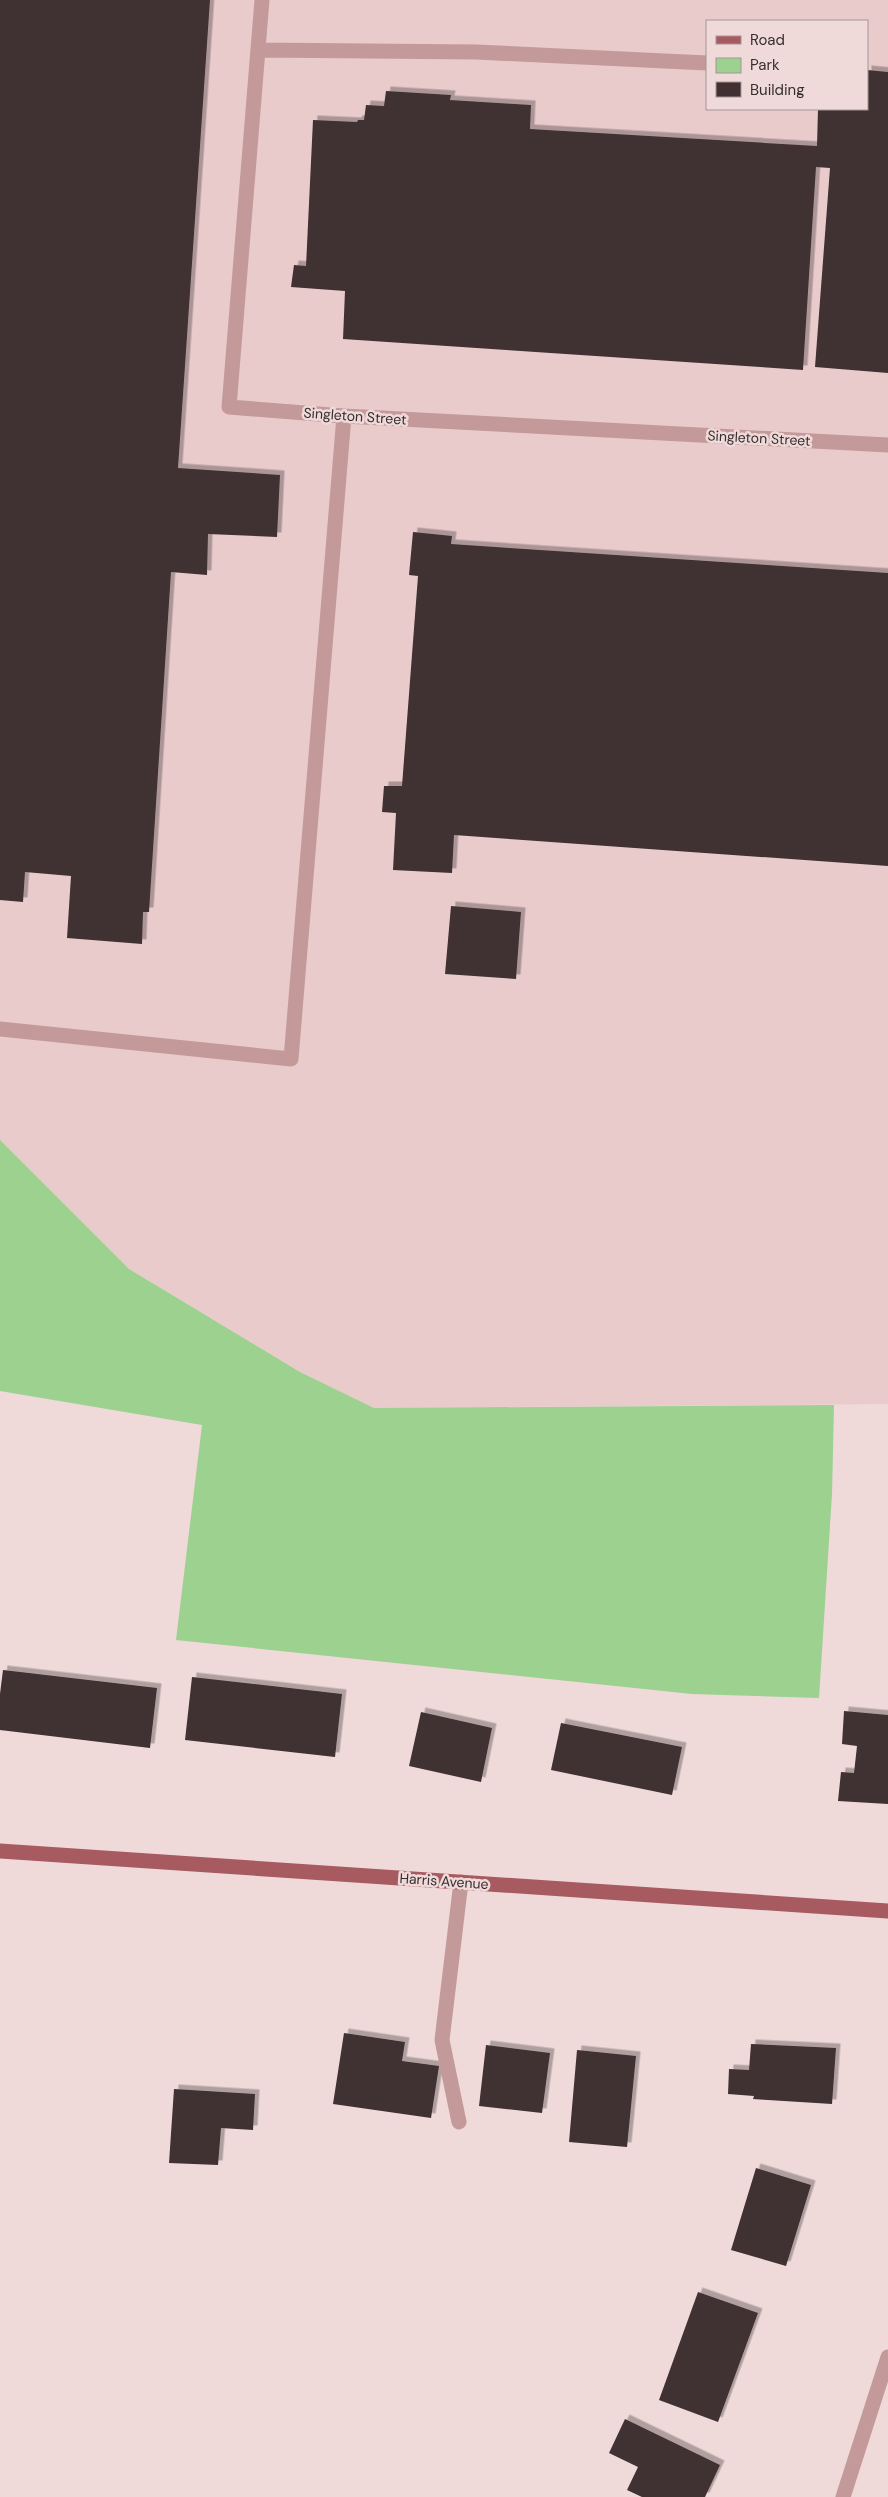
<svg xmlns="http://www.w3.org/2000/svg" width="888" height="2497" font-family="'DM Sans',sans-serif">
  <style>
    .built { fill: #e9cbcc; fill-rule: evenodd }
    .green { fill: #9cd190 }
    .building { fill: #413031; filter: url(#shadow) }
    .lines { fill: none; stroke-linecap: round; stroke-linejoin: round }
    .minor { stroke: #c49999; stroke-width: 15 }
    .major { stroke: #a75b60; stroke-width: 15 }
    .labels { text-anchor: middle; dominant-baseline: central; stroke-width: 5; stroke-linejoin: round; paint-order: stroke }
    .street-label { font-size: 14px; fill: #362e2e; stroke: #efd9d9 }
  </style>
  <defs>
    <filter id="shadow"><feDropShadow dx="4.5" dy="-4.5" stdDeviation="0" flood-color="#0004"/></filter>
  </defs>
  <rect width="100%" height="100%" fill="#efd9d9"/>
  <path class="built" d="M0,0H888V1404L374,1408L300,1372L129,1269L0,1140ZM707,21H867V109H707Z"/>
  <path class="green" d="M0,1140L129,1269L300,1372L374,1408L834,1405L832,1494L819,1698L692,1694L176,1640L202,1425L0,1391Z"/>
  <path class="building" d="M0,0H210L178,468L280,475L277,537L208,534L207,575L171,572L149,912H143L142,944L67,938L71,876L25,872L23,902L0,900Z
    M867,70L888,72V373L815,367L830,168L816,167L803,370L343,339L345,291L291,287L294,265L306,266L313,120L357,122L358,120H364L366,105L384,106L386,91L451,95L450,100L531,105L530,129L817,146L818,109H867Z
    M413,532L452,536L451,544L888,573V866L454,835L452,873L393,870L396,813L382,812L384,786H402L418,576L409,575Z
    M451,906L521,912L516,979L445,974Z
    M3,1670L157,1688L150,1748L0,1730V1694Z
    M192,1677L342,1694L335,1757L185,1740Z
    M844,1711L888,1715V1804L838,1801L841,1772L854,1773L857,1746L842,1744Z
    M421,1712L492,1728L481,1782L409,1766Z
    M561,1723L682,1747L672,1795L551,1770Z
    M344,2033L405,2042L402,2061L439,2066L431,2118L333,2104Z
    M751,2044L836,2048L832,2104L753,2099L754,2096L728,2094L729,2069L749,2070Z
    M486,2045L550,2053L542,2113L479,2106Z
    M577,2050L636,2056L627,2147L569,2142Z
    M174,2089L255,2094L253,2130L221,2128L218,2165L169,2163Z
    M756,2168L811,2185L786,2266L731,2250Z
    M698,2292L758,2313L718,2422L659,2400Z
    M625,2419L720,2465L705,2497H642L627,2490L638,2467L609,2453Z"/>
  <g class="lines">
    <path class="minor" d="M262,0L229,407L344,416L888,445
      M259,50L476,52L707,63
      M0,1029L291,1059L344,416
      M459,2122L442,2040L461,1882
      M843,2497L888,2357"/>
    <path class="major" d="M0,1851L888,1911"/>
  </g>
  <g class="labels">
    <g class="street-label">
      <text transform="translate(355 416) rotate(4)">Singleton Street</text>
      <text transform="translate(759 438) rotate(3)">Singleton Street</text>
      <text transform="translate(444 1881) rotate(4)">Harris Avenue</text>
    </g>
  </g>
  <rect x="706" y="20" width="162" height="90" fill="#efd9d9" stroke="#a59595"/>
  <rect x="716" y="36" width="25" height="8" fill="#a75b60" stroke="#a59595"/>
  <text x="750" y="45" font-size="15" fill="#362e2e">Road</text>
  <rect x="716" y="58" width="25" height="15" fill="#9cd190" stroke="#a59595"/>
  <text x="750" y="70" font-size="15" fill="#362e2e">Park</text>
  <rect x="716" y="82" width="25" height="15" fill="#413031" stroke="#a59595"/>
  <text x="750" y="95" font-size="15" fill="#362e2e">Building</text>
</svg>
